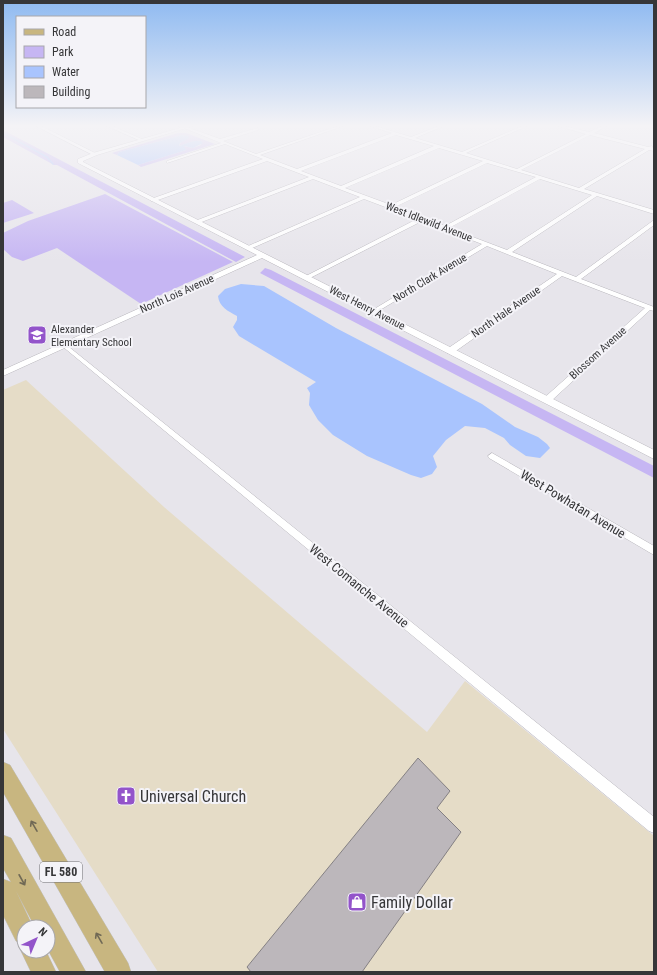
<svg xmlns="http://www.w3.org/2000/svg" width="657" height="975" font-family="'Roboto Condensed',sans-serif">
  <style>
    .commercial { fill: #e5dcc7 }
    .green { fill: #c6b6f3 }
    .water { fill: #a9c4fe }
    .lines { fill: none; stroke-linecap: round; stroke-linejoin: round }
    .stream { stroke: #a9c4fe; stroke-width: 1.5 }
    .building { fill: #bcb7bb; stroke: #848083 }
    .minor-casing { stroke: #b8b6bc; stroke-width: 1 }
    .tertiary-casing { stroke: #b8b6bc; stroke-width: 1 }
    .primary-casing { stroke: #c3c3c3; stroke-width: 1 }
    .minor { fill: #fff; fill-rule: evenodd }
    .tertiary { fill: #fff; fill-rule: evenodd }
    .primary { fill: #c8b680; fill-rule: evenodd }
    .oneway { stroke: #706955 }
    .labels { text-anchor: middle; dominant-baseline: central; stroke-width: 4; stroke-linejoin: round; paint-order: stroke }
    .far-street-label { font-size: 11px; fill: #363638; stroke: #f4f3f8 }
    .far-poi-label { font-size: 11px; fill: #363638; stroke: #f4f3f8; text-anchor: start }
    .shield { fill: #f4f3f8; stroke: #6f6f72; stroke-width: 1 }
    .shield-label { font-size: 12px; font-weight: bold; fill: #363638 }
    .street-label { font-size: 13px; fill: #363638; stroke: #f4f3f8 }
    .near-poi-label { font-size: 16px; fill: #363638; stroke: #f4f3f8; text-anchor: start }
  </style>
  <rect width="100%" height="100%" fill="#e7e5eb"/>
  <path class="commercial" d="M26,380L164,507L427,732L465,681L654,836V972H158L3,729V390Z"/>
  <path class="green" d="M3,130L245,257L236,262L57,165H54L3,137Z
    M178,133H186L215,144L141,167L138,165L186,150L183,147V146L193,148L201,145V141C192,140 188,144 179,146L185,135H182L119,152L117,155L112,153Z
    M105,194L233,262L141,304L57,248L23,261L12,257L3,249V233L28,221Z
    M12,200L34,213L3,223V203Z
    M265,268L271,270L654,466V478L260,273Z"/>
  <path class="water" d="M182,135L188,136L189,138L180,143L179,146C187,144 191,140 201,141L203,143L193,148L184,146L186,150L138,165L117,155L119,152Z
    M241,284L264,286L336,328L482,404L515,427L538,437L547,444L550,448L540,458L526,456L510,445L504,438L485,428L465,426L446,440L433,456L437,467L432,474L421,478L411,475L367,456L333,435L318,420L309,405L310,393L307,388L316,382L239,336L233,327L237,320V316C228,311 219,307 218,296L225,289Z"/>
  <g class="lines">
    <path class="stream" d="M3,133L47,157L53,164"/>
  </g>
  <path class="building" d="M418,758L450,791L437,808L461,832L362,972H251L247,967Z"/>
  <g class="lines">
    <defs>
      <path id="minor" d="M36,126H41L97,154L93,155Z
        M107,126H112L144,140L141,141Z
        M179,126H184L220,139L258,128V130L223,141L256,154L338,126H343L260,155L297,169L392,133L370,126H375L411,137L439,126H444L415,138L462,152L522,126H527L466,153L517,169L586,134L558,126H564L589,132L602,126H607L594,133L648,147L652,146L654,151L649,150L584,189L654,210V214L597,196L512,252L576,277L654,220V225L581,279L654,307V311L650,310L550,402H544L543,400L544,398L645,308L562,276L453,353H447V349L557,274L487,246L375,313H371V311L482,244L422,221L308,279H304V277L417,219L364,199L250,249H246V247L360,197L313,179L199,223H195V221L309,177L267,161L155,201H151V199L263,159L225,144L167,163V161L221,143ZM396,135L434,146L341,186L301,171ZM590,135L645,149L579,188L521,170ZM439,148L483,161L391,205L345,188ZM487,163L536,177L445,226L395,207ZM540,179L592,195L507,250L449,228Z
        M64,343L654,817V833L649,831L62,346L60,345Z
        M492,453L654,546V555L489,458L488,456Z"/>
      <path id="tertiary" d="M3,126H9L3,128Z
        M187,126H193L97,155L83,161V162L654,450V459L262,258L3,376V370L257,255L78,163V159L93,153Z"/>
      <path id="primary" d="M3,762L10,765L128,963L131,972H105L3,792Z
        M3,835L11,838L86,972H60L48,950V927H35L16,891L33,927H24V951H46L56,972H31L21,951L24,945L16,941L3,915V879L11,882L3,868Z"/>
    </defs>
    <use href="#minor" class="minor-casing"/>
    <use href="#tertiary" class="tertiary-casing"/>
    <use href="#primary" class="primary-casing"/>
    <use href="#minor" class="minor"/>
    <use href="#tertiary" class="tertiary"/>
    <use href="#primary" class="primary"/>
  </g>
  <defs><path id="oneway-shaft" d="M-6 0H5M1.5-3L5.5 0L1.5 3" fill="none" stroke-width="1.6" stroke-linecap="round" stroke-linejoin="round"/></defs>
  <g class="oneway">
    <use href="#oneway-shaft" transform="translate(34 826) rotate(-120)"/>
    <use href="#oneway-shaft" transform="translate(22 880) rotate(61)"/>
    <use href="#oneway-shaft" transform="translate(99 938) rotate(-120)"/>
  </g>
  <linearGradient id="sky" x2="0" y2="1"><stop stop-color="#8fbaf1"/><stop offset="0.48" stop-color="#f4f3f6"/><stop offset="1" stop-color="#f4f3f6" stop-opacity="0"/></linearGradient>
  <rect width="657" height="262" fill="url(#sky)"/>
  <defs>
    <symbol id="school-square" viewBox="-11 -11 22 22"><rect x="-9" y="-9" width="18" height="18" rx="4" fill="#9354ca" stroke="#f4f3f8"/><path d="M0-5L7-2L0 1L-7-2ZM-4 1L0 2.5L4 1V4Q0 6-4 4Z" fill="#fff"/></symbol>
    <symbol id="church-square" viewBox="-11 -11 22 22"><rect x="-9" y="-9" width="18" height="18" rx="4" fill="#9354ca" stroke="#f4f3f8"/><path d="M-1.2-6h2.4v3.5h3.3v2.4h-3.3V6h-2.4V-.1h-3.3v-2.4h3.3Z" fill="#fff"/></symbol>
    <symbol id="shop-square" viewBox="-11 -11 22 22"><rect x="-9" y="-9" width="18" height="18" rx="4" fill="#9354ca" stroke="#f4f3f8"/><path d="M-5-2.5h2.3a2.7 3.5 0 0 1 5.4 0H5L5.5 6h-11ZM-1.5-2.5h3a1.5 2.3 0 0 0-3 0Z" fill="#fff"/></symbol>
  </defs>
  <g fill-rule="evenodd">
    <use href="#school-square" x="26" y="324" width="22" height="22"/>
    <use href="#church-square" x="115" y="785" width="22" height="22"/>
    <use href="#shop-square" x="346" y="891" width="22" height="22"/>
  </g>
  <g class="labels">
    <g class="far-street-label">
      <text transform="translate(429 222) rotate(21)">West Idlewild Avenue</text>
      <text transform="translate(430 278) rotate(-31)">North Clark Avenue</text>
      <text transform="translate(177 294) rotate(-24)">North Lois Avenue</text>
      <text transform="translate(367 308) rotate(27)">West Henry Avenue</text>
      <text transform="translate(506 312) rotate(-35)">North Hale Avenue</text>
      <text transform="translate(598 353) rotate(-42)">Blossom Avenue</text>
    </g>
    <g class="far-poi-label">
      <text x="51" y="329">Alexander<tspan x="51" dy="13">Elementary School</tspan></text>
    </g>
    <rect class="shield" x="40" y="862" width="42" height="20" rx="3"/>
    <g class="shield-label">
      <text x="61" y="872">FL 580</text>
    </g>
    <g class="street-label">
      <text transform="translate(573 504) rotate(31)">West Powhatan Avenue</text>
      <text transform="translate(359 586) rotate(39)">West Comanche Avenue</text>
    </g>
    <g class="near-poi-label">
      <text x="140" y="796">Universal Church</text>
      <text x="371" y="902">Family Dollar</text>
    </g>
  </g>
  <rect width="657" height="975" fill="none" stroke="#363638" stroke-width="8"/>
  <rect x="16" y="16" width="130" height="92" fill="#f4f3f8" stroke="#a8a7ab"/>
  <rect x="24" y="29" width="20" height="6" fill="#c8b680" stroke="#a8a7ab"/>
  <text x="52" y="36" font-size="12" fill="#363638">Road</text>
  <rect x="24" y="46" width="20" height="12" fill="#c6b6f3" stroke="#a8a7ab"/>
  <text x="52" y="56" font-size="12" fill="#363638">Park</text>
  <rect x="24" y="66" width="20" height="12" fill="#a9c4fe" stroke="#a8a7ab"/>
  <text x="52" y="76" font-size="12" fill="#363638">Water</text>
  <rect x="24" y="86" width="20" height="12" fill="#bcb7bb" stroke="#a8a7ab"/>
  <text x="52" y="96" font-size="12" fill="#363638">Building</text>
  <g transform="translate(36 939) rotate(44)"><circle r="19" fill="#f4f3f8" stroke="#a8a7ab"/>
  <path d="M0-3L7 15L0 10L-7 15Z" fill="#9354ca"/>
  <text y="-6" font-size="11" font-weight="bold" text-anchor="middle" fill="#363638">N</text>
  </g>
</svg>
